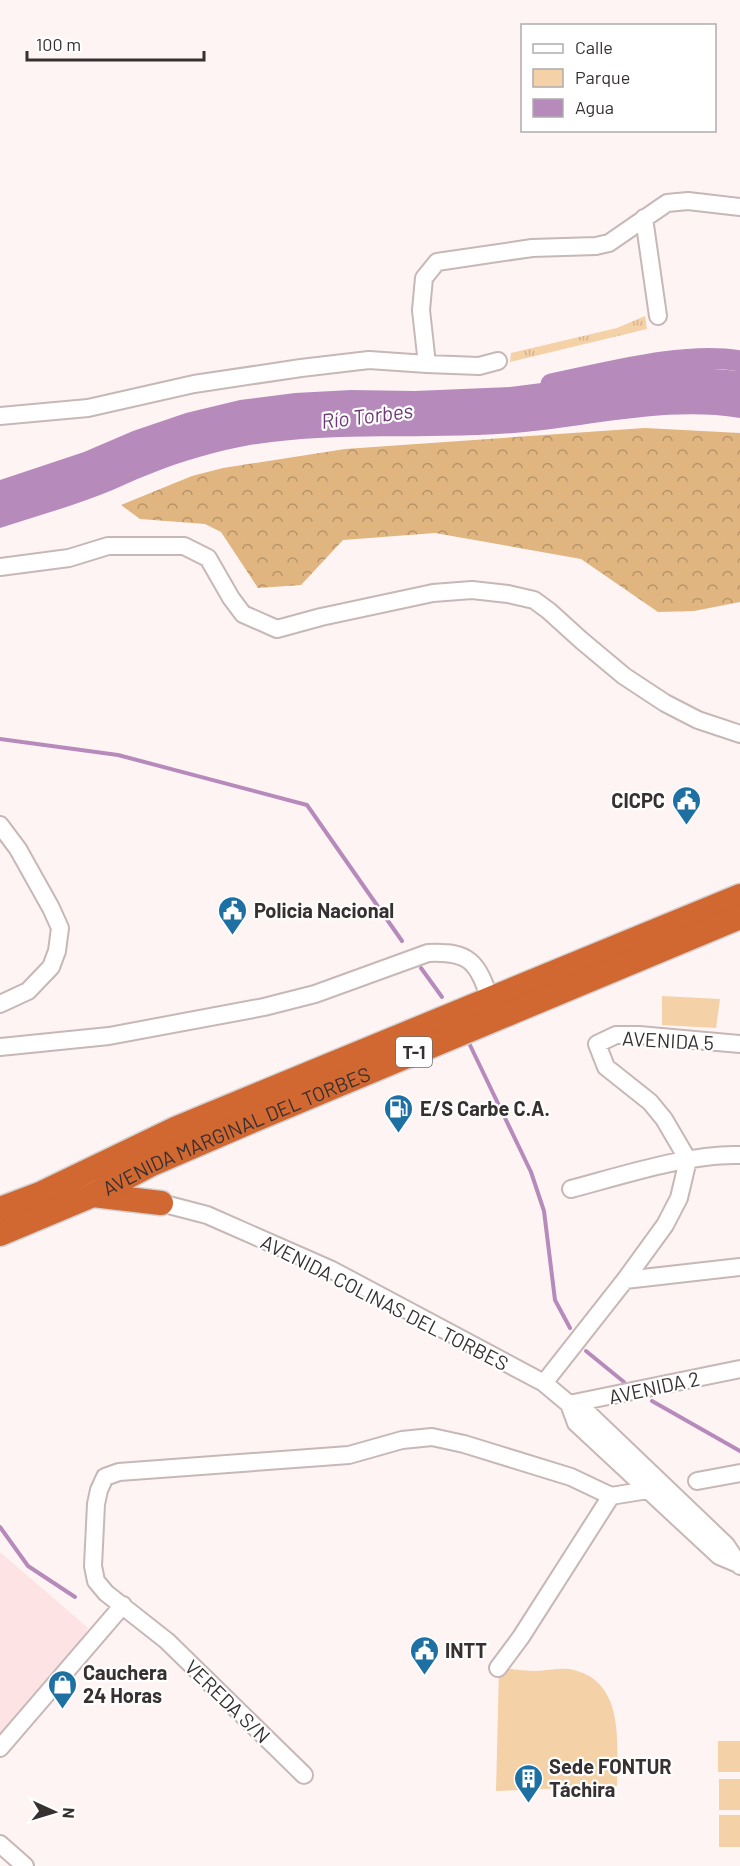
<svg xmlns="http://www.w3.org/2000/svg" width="740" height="1866" font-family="Barlow,sans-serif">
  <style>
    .built { fill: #fde3e3 }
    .grass { fill: url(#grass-tufts) }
    .forest { fill: url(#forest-crowns) }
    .park { fill: #f4d1a7 }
    .water { fill: #b68bbb }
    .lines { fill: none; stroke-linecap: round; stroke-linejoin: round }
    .stream { stroke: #b68bbb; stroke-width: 4 }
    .river { stroke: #b68bbb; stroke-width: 21 }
    .minor-casing { stroke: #c8b7b7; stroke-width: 20 }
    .highway-casing { stroke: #d3d1d1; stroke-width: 27 }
    .minor { stroke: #fff; stroke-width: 16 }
    .highway { stroke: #d16731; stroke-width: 24 }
    .labels { text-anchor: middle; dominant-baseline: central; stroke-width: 4.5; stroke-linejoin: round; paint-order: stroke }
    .shield { fill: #fff; stroke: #726e6e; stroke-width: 1.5 }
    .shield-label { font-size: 18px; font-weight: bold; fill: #363030 }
    .poi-label { font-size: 20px; font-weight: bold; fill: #363030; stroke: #fff; text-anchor: start }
    .street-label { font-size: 20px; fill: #363030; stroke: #fff }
    .water-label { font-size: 21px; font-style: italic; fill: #6f3876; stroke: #fff }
  </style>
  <defs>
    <pattern id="grass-tufts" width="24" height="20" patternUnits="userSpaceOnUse" patternTransform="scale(1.5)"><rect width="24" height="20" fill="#f4d1a7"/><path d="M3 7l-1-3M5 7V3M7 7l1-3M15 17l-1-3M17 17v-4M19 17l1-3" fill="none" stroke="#d2b490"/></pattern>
    <pattern id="forest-crowns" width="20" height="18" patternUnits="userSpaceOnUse" patternTransform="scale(1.5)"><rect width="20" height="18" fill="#e0b580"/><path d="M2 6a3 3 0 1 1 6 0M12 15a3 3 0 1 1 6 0" fill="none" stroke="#b69469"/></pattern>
  </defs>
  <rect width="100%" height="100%" fill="#fef4f4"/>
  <path class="built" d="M0,1552L88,1628L70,1663L0,1735Z"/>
  <path class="grass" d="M645,316L647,329L510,362L511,353L617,328Z"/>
  <path class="forest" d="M645,428L740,433V602L694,611L658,612L581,559L435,533L343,540L301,585L258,588L221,532L205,524L140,519L121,505L192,476L223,468L345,449Z"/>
  <path class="park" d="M662,996L720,999L716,1028L662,1025Z
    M499,1668C511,1669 524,1671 536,1671C546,1671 558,1668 569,1669C626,1679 617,1743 617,1786L496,1791Z
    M718,1741H740V1772H718Z
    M719,1779H740V1810H719Z
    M719,1815H740V1847H719Z"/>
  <path class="water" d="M687,367L740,371V418C664,406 590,427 514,433C426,440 338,431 250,445C216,451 182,461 150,474C133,480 117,489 100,495C67,508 33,517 0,528V480L84,452L133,431L186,413L240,400L295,393L351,390L415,391L510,387L651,369Z"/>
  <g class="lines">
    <path class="stream" d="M0,739L118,755L307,805L402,941
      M421,968L442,997
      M468,1041L531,1172L544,1211L555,1300L570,1328
      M586,1351L624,1382
      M652,1401L740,1451
      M0,1527L28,1566L75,1597"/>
    <path class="river" d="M551,384C606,373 685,351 740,361"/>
    <defs>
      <path id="minor" d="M644,218L658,316
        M427,364L479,366L498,361
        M0,416L88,408L194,384L301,368L369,360L427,364L421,310L424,278L437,262L532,248L596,246L609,243L667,203L688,201L740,207
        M0,567L69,558L108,546H184L208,558L231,598L243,614L277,629L321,617L433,593L472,590L508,594L534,600L549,611L581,640L624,676L665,703L698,720L740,734
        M0,825L18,849L51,908L60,928L57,951L51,967L28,991L0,1004
        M0,1047L109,1036L264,1007L315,994L428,953C470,951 477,962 490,999
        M571,1189C620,1176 691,1153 740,1155
        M161,1203L207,1215L332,1270L544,1383L569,1404L589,1414L726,1545L740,1566
        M625,1280L740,1267
        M544,1383L625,1280L665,1225L679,1198L688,1160L664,1119L650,1102L606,1067L597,1044L616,1035H639L740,1044
        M569,1404L576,1423L719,1556L738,1564
        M569,1404L740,1369
        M697,1481L740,1473
        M611,1496L648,1490
        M498,1668L521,1637L611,1496
        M0,1748L123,1605
        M304,1775L167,1641L106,1593L96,1581L93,1566L96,1504L99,1490L105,1477L119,1472L349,1455L402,1440L432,1437L464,1444L571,1477L611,1496
        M0,1844L25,1866"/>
      <g id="highway">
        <path d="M93,1195L161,1203"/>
        <path d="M0,1209L40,1194L177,1128L740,896"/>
        <path id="s1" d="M0,1234L93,1195L152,1164L254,1120L740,917"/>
      </g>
    </defs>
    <use href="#minor" class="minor-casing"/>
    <use href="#highway" class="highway-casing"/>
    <use href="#minor" class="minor"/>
    <use href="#highway" class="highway"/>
  </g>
  <defs>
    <symbol id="civic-pin" viewBox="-11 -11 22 30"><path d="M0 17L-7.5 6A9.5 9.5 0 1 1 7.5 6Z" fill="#1f70a2" stroke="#fff"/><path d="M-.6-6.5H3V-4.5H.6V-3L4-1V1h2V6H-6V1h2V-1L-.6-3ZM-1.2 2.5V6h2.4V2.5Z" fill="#fff"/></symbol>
    <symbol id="fuel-pin" viewBox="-11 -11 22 30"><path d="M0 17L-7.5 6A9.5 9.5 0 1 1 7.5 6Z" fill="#1f70a2" stroke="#fff"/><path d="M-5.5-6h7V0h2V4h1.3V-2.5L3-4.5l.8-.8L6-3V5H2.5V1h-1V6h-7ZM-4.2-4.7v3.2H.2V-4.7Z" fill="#fff"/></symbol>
    <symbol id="shop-pin" viewBox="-11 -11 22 30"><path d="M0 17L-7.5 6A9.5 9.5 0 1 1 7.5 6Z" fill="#1f70a2" stroke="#fff"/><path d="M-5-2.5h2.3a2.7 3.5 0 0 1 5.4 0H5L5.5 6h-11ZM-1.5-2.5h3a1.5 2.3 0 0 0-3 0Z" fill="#fff"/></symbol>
    <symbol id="building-pin" viewBox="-11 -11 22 30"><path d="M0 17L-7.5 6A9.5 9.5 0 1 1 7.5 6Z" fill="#1f70a2" stroke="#fff"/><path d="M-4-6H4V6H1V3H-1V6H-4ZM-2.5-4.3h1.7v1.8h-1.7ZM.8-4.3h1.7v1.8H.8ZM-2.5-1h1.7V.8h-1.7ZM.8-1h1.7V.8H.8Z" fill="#fff"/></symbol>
  </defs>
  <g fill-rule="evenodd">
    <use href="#civic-pin" x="670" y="784" width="33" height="45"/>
    <use href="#civic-pin" x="216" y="894" width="33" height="45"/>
    <use href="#fuel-pin" x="382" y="1092" width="33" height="45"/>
    <use href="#civic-pin" x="408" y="1634" width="33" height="45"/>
    <use href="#shop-pin" x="46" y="1668" width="33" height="45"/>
    <use href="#building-pin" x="512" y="1762" width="33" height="45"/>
  </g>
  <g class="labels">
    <rect class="shield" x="396" y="1037" width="36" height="30" rx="4.5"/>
    <g class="shield-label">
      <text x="414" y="1052">T-1</text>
    </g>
    <g class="poi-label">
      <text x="665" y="800" text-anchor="end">CICPC</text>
      <text x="254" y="910">Policia Nacional</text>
      <text x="420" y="1108">E/S Carbe C.A.</text>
      <text x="445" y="1650">INTT</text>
      <text x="83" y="1672">Cauchera<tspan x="83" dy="23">24 Horas</tspan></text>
      <text x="549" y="1766">Sede FONTUR<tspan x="549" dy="23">Táchira</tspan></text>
    </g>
    <g class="street-label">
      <text transform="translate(668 1040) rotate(3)">AVENIDA 5</text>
      <text stroke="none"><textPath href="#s1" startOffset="258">AVENIDA MARGINAL DEL TORBES</textPath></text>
      <text transform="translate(385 1302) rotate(27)">AVENIDA COLINAS DEL TORBES</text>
      <text transform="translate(654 1387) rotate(-12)">AVENIDA 2</text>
      <text transform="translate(228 1701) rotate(44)">VEREDA S/N</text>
    </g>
    <g class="water-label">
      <text transform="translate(367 415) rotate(-7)">Río Torbes</text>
    </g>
  </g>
  <rect x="521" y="24" width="195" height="108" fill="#ffffff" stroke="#afacac" stroke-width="1.5"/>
  <rect x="533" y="44" width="30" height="9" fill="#ffffff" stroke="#afacac" stroke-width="1.5"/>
  <text x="575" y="54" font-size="18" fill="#363030">Calle</text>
  <rect x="533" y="69" width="30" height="18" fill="#f4d1a7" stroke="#afacac" stroke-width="1.5"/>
  <text x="575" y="84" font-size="18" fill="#363030">Parque</text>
  <rect x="533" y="99" width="30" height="18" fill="#b68bbb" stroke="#afacac" stroke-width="1.5"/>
  <text x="575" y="114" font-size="18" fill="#363030">Agua</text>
  <g transform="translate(54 1812) rotate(94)" stroke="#ffffff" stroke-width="4.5" paint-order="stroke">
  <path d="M0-4.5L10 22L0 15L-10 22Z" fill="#363030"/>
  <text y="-9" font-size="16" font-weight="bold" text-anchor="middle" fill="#363030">N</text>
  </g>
  <path d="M27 51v9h177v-9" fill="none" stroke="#363030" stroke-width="3"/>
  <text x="36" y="51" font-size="18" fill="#363030" stroke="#ffffff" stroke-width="4.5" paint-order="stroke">100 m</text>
</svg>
